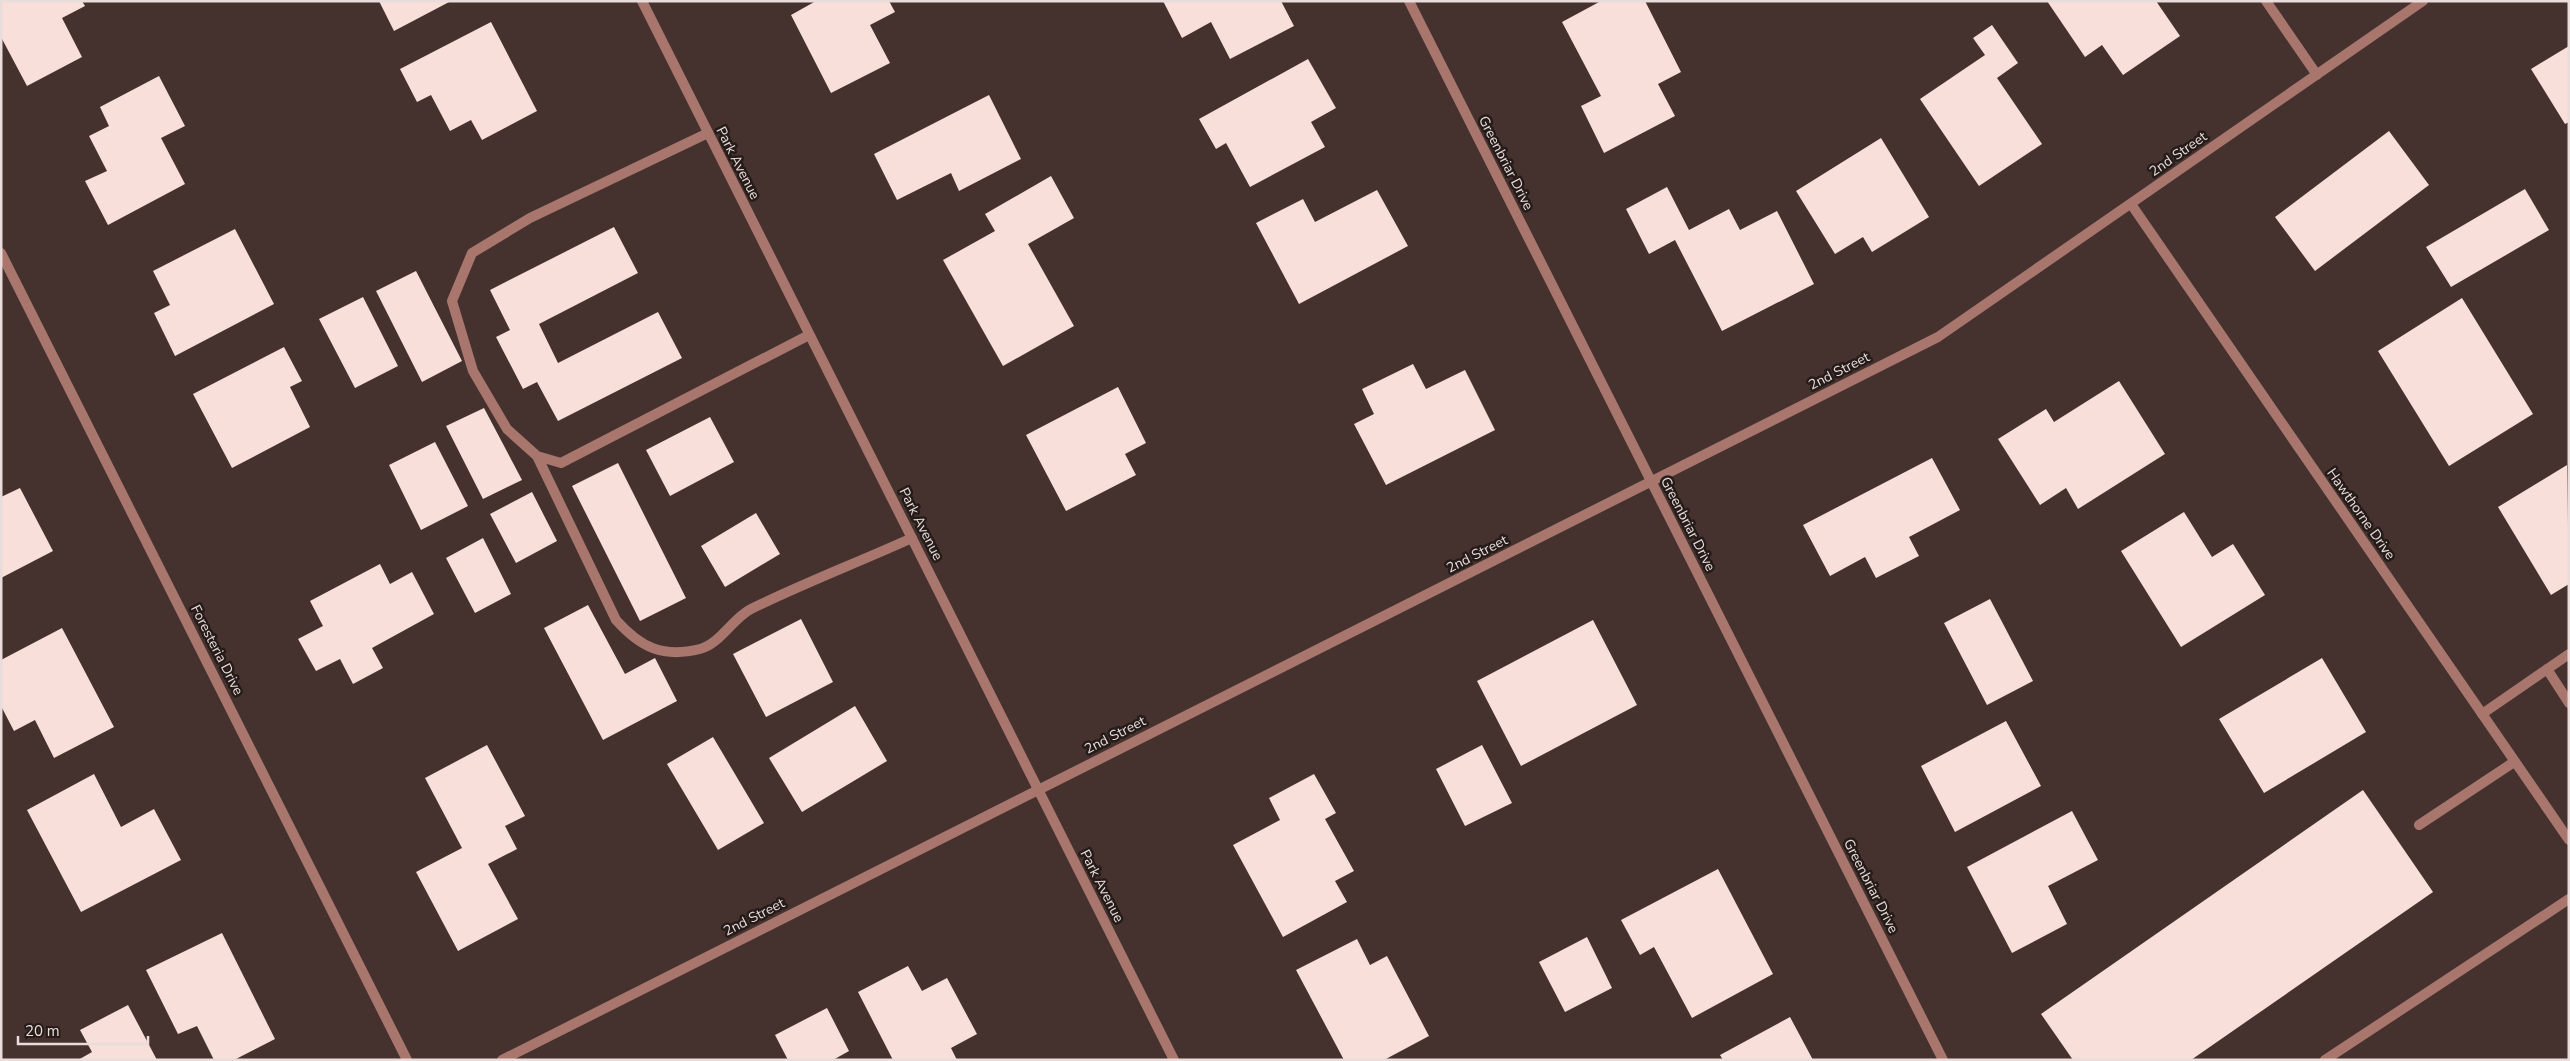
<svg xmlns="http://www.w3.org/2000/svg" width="2570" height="1061" font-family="'Nunito Sans',sans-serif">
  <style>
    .building { fill: #f8dfda }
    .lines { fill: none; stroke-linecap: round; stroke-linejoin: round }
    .service { stroke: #a8766d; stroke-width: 10 }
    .minor { stroke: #a8766d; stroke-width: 10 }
    .tertiary { stroke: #a8766d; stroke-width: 10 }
    .labels { text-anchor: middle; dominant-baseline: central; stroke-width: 5; stroke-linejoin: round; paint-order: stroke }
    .street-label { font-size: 14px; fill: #e9dcda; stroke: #251c1a }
  </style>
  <rect width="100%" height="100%" fill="#45322e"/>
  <path class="building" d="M1,1H82L85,6L62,18L82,57L27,86L1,37Z
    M379,1H451L394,31Z
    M816,1H889L895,12L870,25L890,63L831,93L791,15Z
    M1163,1H1281L1294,26L1230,59L1211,22L1182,38Z
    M1601,1H1645L1681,72L1658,84L1675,116L1604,153L1581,106L1601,96L1562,22Z
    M2047,1H2156L2180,36L2123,75L2102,45L2085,57Z
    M491,22L537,111L482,140L471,120L450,131L431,95L417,102L400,69Z
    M1992,25L2018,63L1997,78L2042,144L1979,186L1920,99L1985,55L1973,38Z
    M2569,46V122L2565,124L2531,69Z
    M1308,59L1336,108L1311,122L1325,147L1250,187L1226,143L1216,149L1199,119Z
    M159,76L185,126L161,138L185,184L108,225L85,181L107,171L89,136L109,126L100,107Z
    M989,95L1021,159L959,191L951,173L897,200L874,154Z
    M2389,131L2429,185L2315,271L2275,217Z
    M1881,138L1929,217L1872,252L1863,237L1835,254L1796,191Z
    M1051,176L1074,218L1028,244L1074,326L1003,366L943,260L995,231L985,214Z
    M1667,187L1689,230L1729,209L1740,230L1777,211L1814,284L1722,331L1675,240L1649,254L1626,209Z
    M2525,189L2549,230L2451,287L2426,247Z
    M1377,190L1408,246L1299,304L1256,223L1303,199L1315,222Z
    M614,227L638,273L539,324L558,363L658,312L682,358L558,421L537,382L523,389L496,337L510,330L490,290Z
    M235,229L274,304L175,356L154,313L170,305L153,271Z
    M416,271L462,361L422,382L376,291Z
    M363,297L398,366L355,388L319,319Z
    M2462,298L2533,414L2449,466L2378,351Z
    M284,347L302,381L290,387L310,427L232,468L193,394Z
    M1413,364L1426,389L1465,370L1495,430L1386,485L1354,424L1374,414L1362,389Z
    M2119,381L2165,454L2078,509L2066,488L2040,505L1998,439L2046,409L2054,422Z
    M1118,387L1146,443L1125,454L1136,475L1066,511L1026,435Z
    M484,408L522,480L483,499L446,426Z
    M710,417L734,462L670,496L646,450Z
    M435,442L468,506L421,530L389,465Z
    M1932,458L1960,510L1909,537L1919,556L1876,578L1865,557L1830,576L1803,525Z
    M618,463L686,598L640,621L572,486Z
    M2567,465L2569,584L2551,595L2498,507Z
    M20,488L53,551L1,578V497Z
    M532,492L557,541L516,563L490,514Z
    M2184,512L2212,557L2233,544L2265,595L2181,647L2121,551Z
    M756,513L780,554L725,587L701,546Z
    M483,538L511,594L475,613L446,558Z
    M380,564L390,584L412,572L434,614L372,648L383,668L353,684L340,659L316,671L298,639L323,626L310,601Z
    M1990,599L2033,681L1987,705L1944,623Z
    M588,605L625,674L655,658L677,701L603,740L544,628Z
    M801,619L833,682L766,717L733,654Z
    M1593,620L1637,705L1521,766L1477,681Z
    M62,628L114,727L54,758L35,720L14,731L1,706V660Z
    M2322,658L2366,732L2264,793L2219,719Z
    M855,706L887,761L802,812L769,758Z
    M2006,721L2041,786L1955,832L1921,766Z
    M713,737L764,823L718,850L667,764Z
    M487,745L525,816L505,826L517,849L488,864L518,919L458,951L416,872L462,848L425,778Z
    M1482,745L1512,803L1465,826L1436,769Z
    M94,774L121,827L154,809L181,860L81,912L27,810Z
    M1314,774L1336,813L1325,819L1354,871L1335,881L1347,902L1283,937L1233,845L1280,820L1269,798Z
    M2363,790L2433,892L2191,1060H2073L2041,1014Z
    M2072,811L2098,860L2048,886L2067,924L2012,953L1967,867Z
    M1718,869L1773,974L1692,1018L1654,947L1640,955L1621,920Z
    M222,933L275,1039L234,1060H214L197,1026L178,1034L146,970Z
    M1587,937L1612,988L1565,1012L1539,962Z
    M1357,939L1370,965L1387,956L1429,1036L1384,1060H1344L1296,970Z
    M908,966L922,991L947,978L977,1034L951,1048L957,1060H893L858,992Z
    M128,1005L157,1060H78L92,1052L80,1030Z
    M827,1008L849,1051L833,1060H788L775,1035Z
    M1790,1017L1813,1060H1723L1720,1055Z"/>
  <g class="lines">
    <path class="service" d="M708,133L530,218L472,253L452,301L473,371L507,429L537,456L561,463L809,335
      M537,456L616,620C641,648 663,658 700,649C720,644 733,618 751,609C804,583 859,562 912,538
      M2547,669L2569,703
      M2482,714L2569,654
      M2419,825L2514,762
      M2325,1060L2569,899"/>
    <path class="minor" d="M1409,1L1943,1060
      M2266,1L2317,75
      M2131,204L2569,840
      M1,253L407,1060
      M502,1060L1938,337L2423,1"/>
    <path class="tertiary" d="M642,1L1174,1060"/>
  </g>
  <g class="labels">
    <g class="street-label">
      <text transform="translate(2178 154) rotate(-35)">2nd Street</text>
      <text transform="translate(738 163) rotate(63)">Park Avenue</text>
      <text transform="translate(1506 163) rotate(63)">Greenbriar Drive</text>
      <text transform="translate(1839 371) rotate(-27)">2nd Street</text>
      <text transform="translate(2361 514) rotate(55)">Hawthorne Drive</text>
      <text transform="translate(921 524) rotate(63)">Park Avenue</text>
      <text transform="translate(1688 524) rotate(63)">Greenbriar Drive</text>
      <text transform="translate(1477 554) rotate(-27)">2nd Street</text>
      <text transform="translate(217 650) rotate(63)">Foresteria Drive</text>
      <text transform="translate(1115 735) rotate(-27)">2nd Street</text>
      <text transform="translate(1102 886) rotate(63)">Park Avenue</text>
      <text transform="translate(1871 886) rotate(63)">Greenbriar Drive</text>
      <text transform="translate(754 917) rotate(-27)">2nd Street</text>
    </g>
  </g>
  <rect width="2570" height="1061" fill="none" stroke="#e9dcda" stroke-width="5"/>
  <path d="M18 1036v8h130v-8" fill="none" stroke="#e9dcda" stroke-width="2.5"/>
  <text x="25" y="1036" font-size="15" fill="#e9dcda" stroke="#251c1a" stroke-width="4" paint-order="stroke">20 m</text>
</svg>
